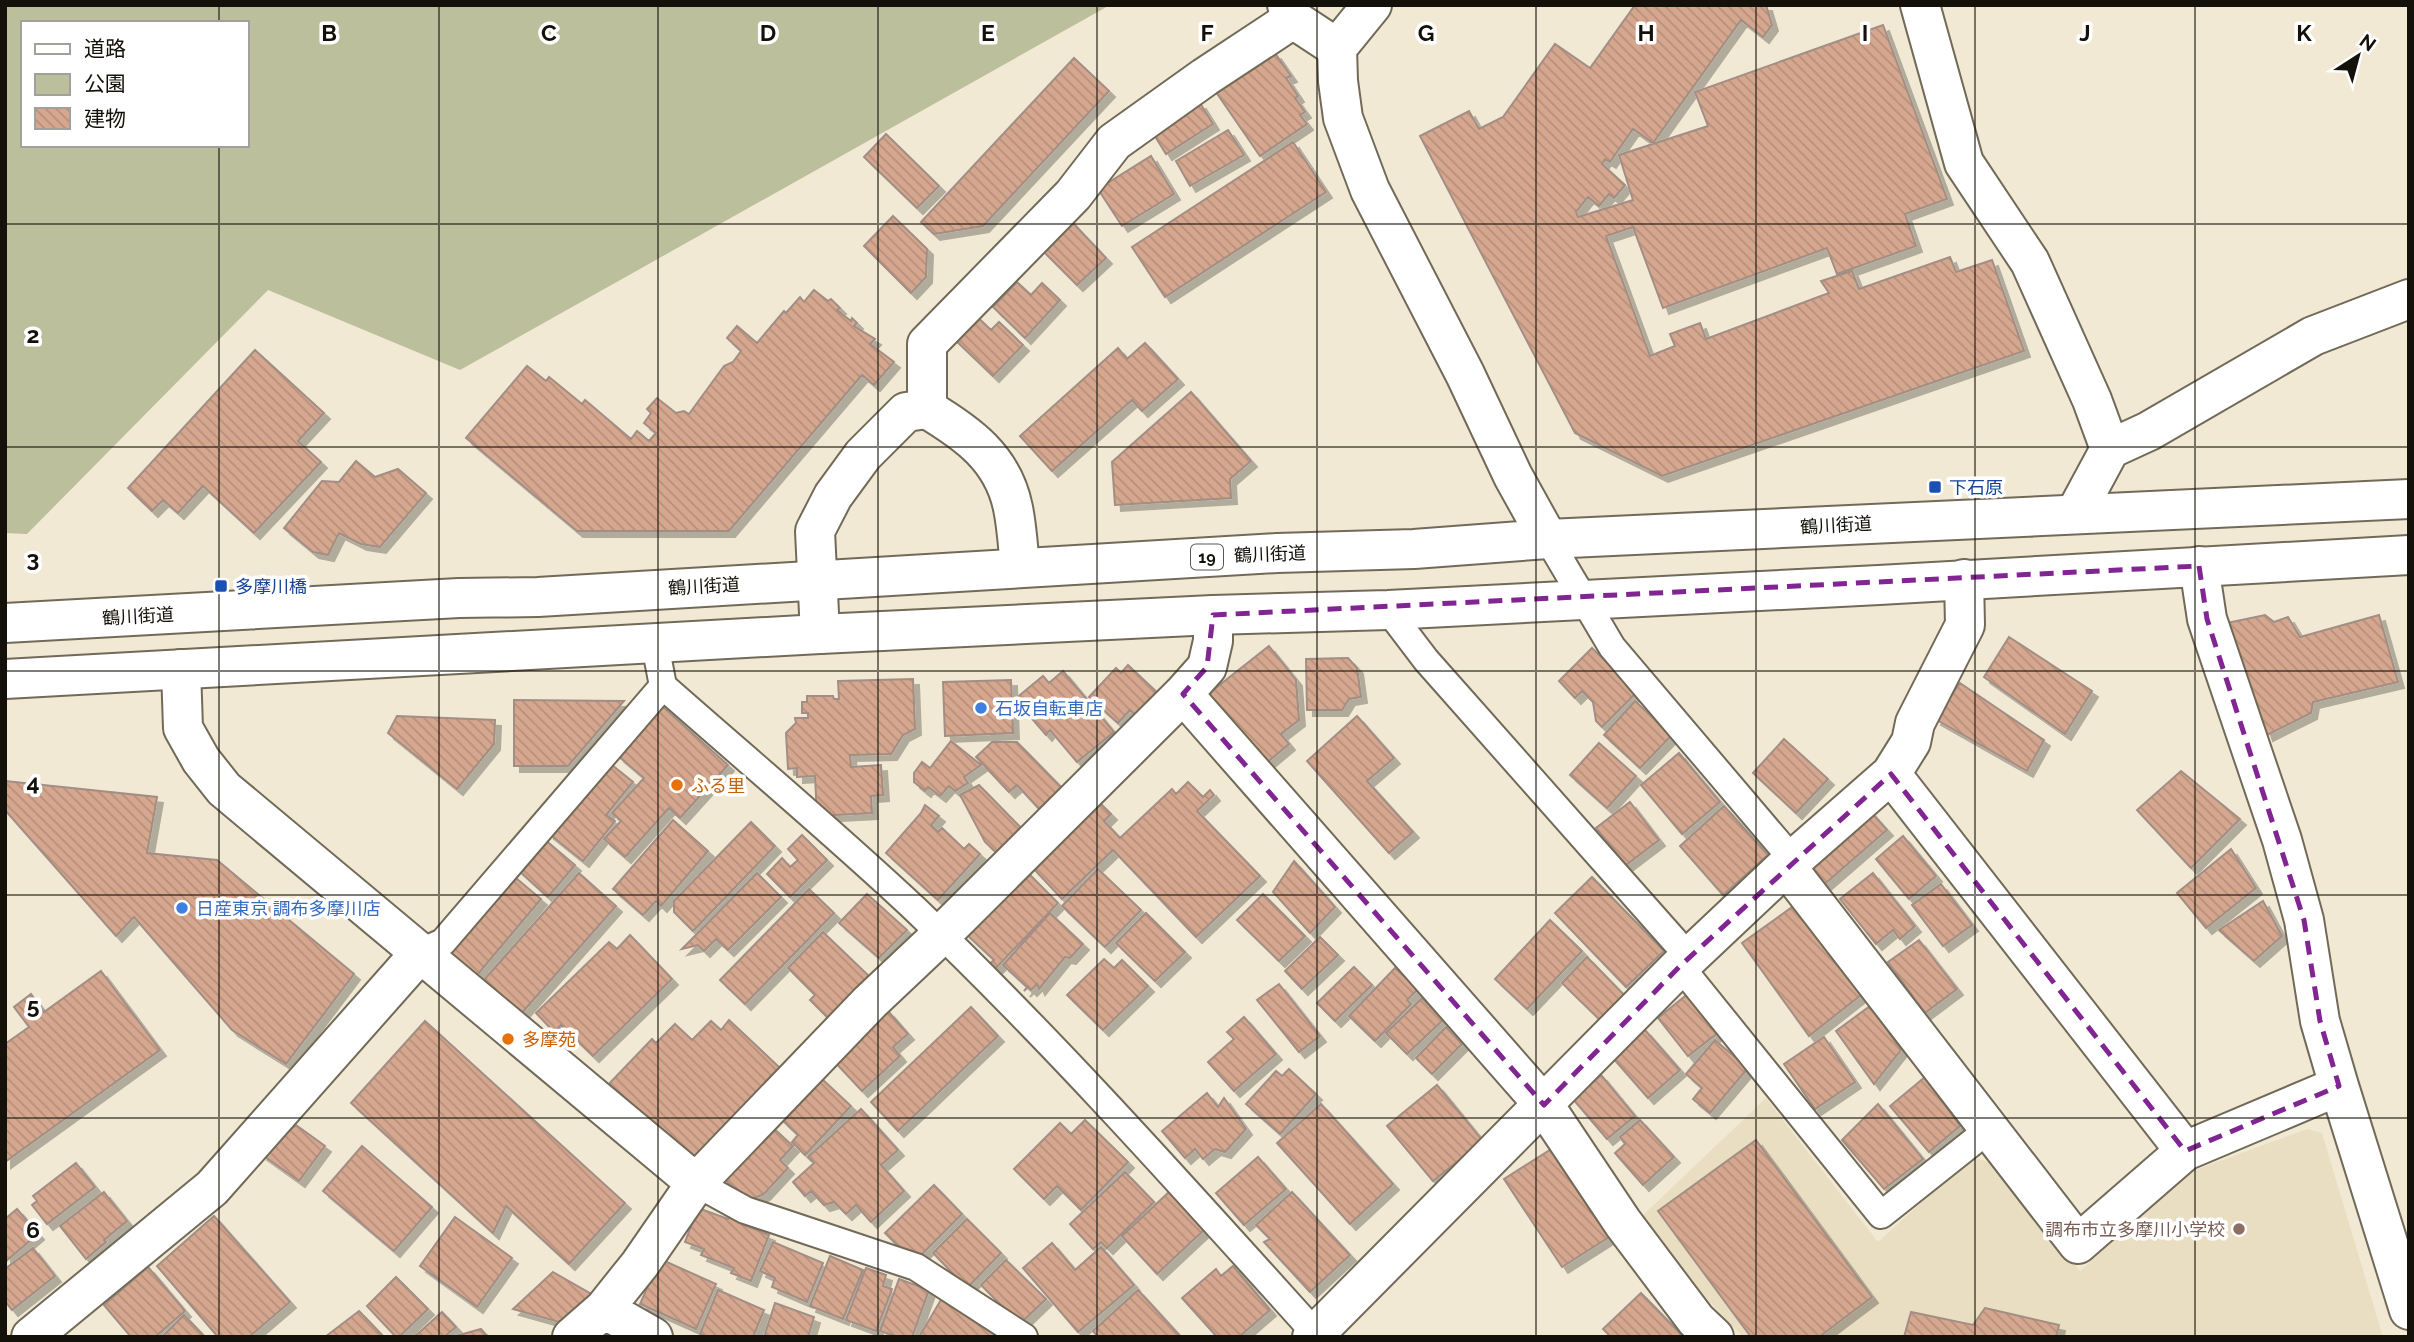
<svg xmlns="http://www.w3.org/2000/svg" width="2414" height="1342" font-family="Raleway,'Noto Sans JP',sans-serif">
  <style>
    .built { fill: #e9dec2 }
    .green { fill: #bbbf9b; fill-rule: evenodd }
    .building { fill: url(#building-back-hatch); stroke: #a28e84; stroke-width: 2; filter: url(#shadow) }
    .lines { fill: none; stroke-linecap: round; stroke-linejoin: round }
    .service-casing { stroke: #716a58; stroke-width: 30 }
    .minor-casing { stroke: #716a58; stroke-width: 42 }
    .tertiary-casing { stroke: #716a58; stroke-width: 42 }
    .primary-casing { stroke: #716a58; stroke-width: 42 }
    .service { stroke: #fff; stroke-width: 26 }
    .minor { stroke: #fff; stroke-width: 38 }
    .tertiary { stroke: #fff; stroke-width: 38 }
    .primary { stroke: #fff; stroke-width: 38 }
    .marked { fill: none; stroke: #802592; stroke-width: 5; stroke-dasharray: 14 9; stroke-linejoin: round }
    .grid { fill: none; stroke: #14110a; stroke-width: 2; stroke-opacity: 0.55 }
    .transit-dot { fill: #1a4fb4; stroke: #fff; stroke-width: 2.5 }
    .shop-dot { fill: #3f7fe0; stroke: #fff; stroke-width: 2.5 }
    .food-dot { fill: #e8710a; stroke: #fff; stroke-width: 2.5 }
    .education-dot { fill: #8d6e63; stroke: #fff; stroke-width: 2.5 }
    .labels { text-anchor: middle; dominant-baseline: central; stroke-width: 7; stroke-linejoin: round; paint-order: stroke }
    .shield { fill: #fff; stroke: #5a5854; stroke-width: 2 }
    .shield-label { font-size: 16px; font-weight: bold; fill: #14110a }
    .transit-label { font-size: 18px; fill: #164399; stroke: #fff; text-anchor: start }
    .street-label { font-size: 18px; fill: #14110a; stroke: #fff }
    .shop-label { font-size: 18px; fill: #366cbe; stroke: #fff; text-anchor: start }
    .food-label { font-size: 18px; fill: #c56008; stroke: #fff; text-anchor: start }
    .education-label { font-size: 18px; fill: #785e54; stroke: #fff; text-anchor: end }
    .grid-label { font-size: 23px; text-anchor: middle; font-weight: bold; fill: #14110a; stroke: #fff; stroke-width: 7; stroke-linejoin: round; paint-order: stroke }
  </style>
  <defs>
    <pattern id="building-back-hatch" width="6" height="6" patternUnits="userSpaceOnUse" patternTransform="scale(1.75)"><rect width="6" height="6" fill="#d6a78f"/><path d="M-1 5l2 2M0 0l6 6M5-1l2 2" fill="none" stroke="#b78f7a"/></pattern>
    <filter id="shadow"><feDropShadow dx="6" dy="6" stdDeviation="0" flood-color="#0004"/></filter>
  </defs>
  <rect width="100%" height="100%" fill="#f2e9d5"/>
  <path class="built" d="M1766,1098L1878,1242L1971,1157L1997,1164L2080,1271L2190,1172L2307,1129L2322,1133L2383,1337H1743L1708,1300L1641,1217Z"/>
  <path class="green" d="M5,5H1110L460,370L268,290L27,534L5,533ZM23,23H247V145H23Z"/>
  <path class="building" d="M1635,5H1766L1772,25L1763,37L1741,20L1653,143L1633,129L1610,162L1605,159L1602,164L1625,185L1614,198L1609,194L1599,206L1588,197L1576,212L1578,217L1633,200L1619,155L1708,126L1695,92L1883,25L1947,199L1905,214L1916,246L1837,274L1827,248L1663,308L1633,227L1606,236L1650,356L1675,346L1670,334L1700,323L1706,339L1829,293L1821,281L1852,271L1859,289L1950,257L1956,272L1992,260L2024,351L1662,476L1575,433L1420,136L1469,111L1479,129L1503,117L1555,44L1590,68Z
    M1275,53L1291,76L1286,78L1298,96L1295,98L1305,112L1300,115L1307,124L1260,156L1216,92Z
    M1074,58L1109,91L983,226L934,234L921,222Z
    M1200,103L1213,124L1166,154L1153,133Z
    M1228,130L1244,155L1190,186L1176,161Z
    M886,134L939,186L917,208L864,157Z
    M1293,142L1326,192L1165,297L1132,247Z
    M1151,156L1174,194L1122,226L1098,189Z
    M893,216L927,249L926,277L911,293L864,246Z
    M1070,220L1106,258L1077,285L1041,249Z
    M1017,282L1031,295L1042,283L1060,300L1025,338L993,307Z
    M814,290L828,301L831,299L840,308L837,310L851,321L852,318L857,323L854,326L875,339L870,344L894,362L874,385L862,375L729,531H577L466,438L527,366L546,381L549,377L582,404L585,400L631,439L637,431L649,441L656,433L644,423L651,413L647,409L657,398L676,413L684,411L689,414L724,366L733,362L741,351L727,338L737,326L757,343L784,311L786,313L800,297L804,302Z
    M971,311L991,330L999,322L1023,345L993,376L950,335Z
    M1145,343L1178,379L1142,411L1132,400L1052,471L1020,436L1118,348L1127,359Z
    M255,350L324,413L298,441L321,462L254,533L203,486L178,513L163,500L152,511L128,488Z
    M1191,392L1251,461L1230,479L1231,498L1115,505L1112,462Z
    M356,461L375,477L398,469L426,493L380,547L361,544L339,533L328,555L313,552L284,528L322,481L339,482Z
    M2265,615L2274,622L2288,617L2300,637L2379,615L2398,682L2313,702L2311,713L2267,735L2227,623Z
    M2009,637L2092,691L2065,734L1984,677Z
    M1269,646L1296,680L1299,720L1281,734L1289,744L1264,765L1207,695Z
    M1592,648L1637,692L1602,727L1596,721L1593,702L1582,691L1575,698L1559,681Z
    M1348,658L1357,668L1361,697L1349,699L1342,710H1307L1306,659Z
    M1128,665L1160,695L1139,718L1130,710L1118,723L1089,697L1116,668L1121,673Z
    M1063,671L1114,732L1077,762L1050,730L1046,735L1015,699L1043,676L1049,683Z
    M913,679L915,729L903,735L891,754L850,755L851,767L881,765L883,795L871,796L872,813L817,816L815,776L797,777V768L788,769L786,733L796,723L795,718H808V713H802V702H807V696H833L834,699H839L838,681Z
    M1011,680L1013,733L945,736L943,682Z
    M1960,683L2044,740L2027,771L1935,719Z
    M514,700L624,701L568,766H514Z
    M1635,701L1672,735L1640,768L1604,735Z
    M663,707L728,765L680,818L669,808L625,857L604,839L621,821L612,813L644,778L618,756Z
    M397,716L495,720L494,744L457,789L388,733Z
    M1357,716L1394,758L1367,781L1413,832L1389,853L1307,761Z
    M1784,739L1828,779L1796,813L1753,773Z
    M951,741L981,765L964,777L968,783L955,791L949,786L940,796L928,787L925,791L914,782V773L922,762L930,768Z
    M992,742H1017L1062,788L1039,809L1017,785L1009,792L976,757Z
    M1599,743L1636,776L1607,808L1570,775Z
    M1679,753L1720,802L1682,834L1641,785Z
    M607,761L633,782L606,815L615,821L583,861L548,833Z
    M2181,771L2240,819L2191,868L2137,810Z
    M5,781L157,797L147,853L217,860L354,974L286,1064L232,1030L134,917L116,936L5,810Z
    M1188,782L1203,797L1210,790L1214,795L1197,811L1260,876L1196,937L1113,850L1062,899L1033,868L1101,804L1111,814L1104,821L1120,838L1172,789L1176,794Z
    M979,785L1027,834L1002,858L985,842L960,795Z
    M1630,802L1659,840L1626,865L1596,828Z
    M925,805L939,816L931,825L938,832L942,828L964,849L969,844L980,854L938,900L886,853L921,813Z
    M1724,806L1768,855L1723,895L1680,846Z
    M1870,811L1887,830L1819,889L1804,870Z
    M673,820L708,851L661,906L656,901L643,915L613,889Z
    M751,822L775,846L693,931L674,912V901Z
    M802,835L827,860L790,897L767,874L782,858L790,867L798,860L788,849Z
    M1903,836L1936,876L1909,899L1876,859Z
    M543,838L575,865L548,897L517,869Z
    M2231,849L2256,888L2206,928L2177,893Z
    M1294,861L1335,907L1310,933L1273,892Z
    M1024,869L1058,903L995,969L989,964L994,960L964,932Z
    M1098,869L1141,910L1105,947L1062,906Z
    M510,873L541,899L473,980L443,954Z
    M579,873L616,906L520,1015L483,981Z
    M757,873L781,897L728,950L716,939L704,951L698,945L682,949Z
    M1873,873L1915,926L1900,939L1893,930L1876,944L1840,899Z
    M1592,877L1664,951L1626,987L1555,913Z
    M1941,884L1972,925L1943,946L1912,905Z
    M809,889L834,913L745,1004L720,980Z
    M867,894L907,930L879,958L839,923Z
    M1263,894L1305,936L1279,961L1237,920Z
    M2263,901L2282,936L2254,961L2219,930Z
    M1795,905L1861,995L1809,1036L1742,943Z
    M1050,913L1083,944L1070,958L1065,957L1039,989L1037,984L1031,990L1028,987L1024,991L1027,987L1003,965Z
    M1146,913L1185,952L1155,981L1116,943Z
    M1550,920L1582,951L1527,1009L1495,979Z
    M823,932L872,979L831,1021L810,1000L815,995L788,968Z
    M630,935L672,979L593,1056L561,1025L554,1032L536,1013L609,942L617,949Z
    M1320,937L1338,955L1302,989L1285,971Z
    M1919,940L1957,989L1925,1013L1888,962Z
    M1587,957L1628,999L1603,1023L1562,983Z
    M1104,959L1114,968L1122,960L1148,986L1103,1030L1067,995Z
    M1354,967L1372,985L1335,1021L1317,1003Z
    M1395,968L1418,989L1407,1000L1411,1004L1375,1041L1349,1016Z
    M101,971L160,1050L5,1162V1044L29,1027L14,1007L31,994L44,1012Z
    M1279,984L1320,1036L1299,1052L1257,1000Z
    M1689,993L1719,1032L1688,1056L1658,1018Z
    M1422,998L1443,1020L1407,1054L1386,1033Z
    M1870,1006L1901,1050L1874,1084L1836,1031Z
    M971,1007L998,1036L898,1131L871,1102Z
    M888,1011L908,1034L893,1047L900,1056L862,1091L833,1060Z
    M1244,1017L1276,1054L1234,1091L1208,1062L1234,1039L1227,1032Z
    M729,1020L780,1068L688,1166L605,1088L652,1039L656,1043L675,1024L692,1040L711,1021L721,1030Z
    M425,1021L625,1203L569,1264L506,1206L493,1233L351,1103Z
    M1446,1027L1462,1044L1432,1074L1416,1058Z
    M1645,1030L1680,1070L1648,1098L1613,1058Z
    M1824,1037L1855,1082L1815,1109L1784,1064Z
    M1715,1040L1748,1068L1710,1113L1693,1099L1702,1088L1686,1074Z
    M1289,1069L1316,1094L1280,1134L1246,1104L1276,1071L1282,1076Z
    M1601,1075L1635,1116L1607,1139L1573,1099Z
    M1925,1077L1960,1126L1929,1152L1890,1106Z
    M822,1079L851,1106L805,1155L792,1142L798,1135L783,1121Z
    M1437,1085L1483,1141L1433,1181L1387,1126Z
    M1207,1093L1218,1107L1224,1098L1246,1129L1225,1152L1215,1149L1203,1159L1195,1149L1185,1158L1162,1131Z
    M1321,1104L1393,1184L1350,1224L1277,1143Z
    M1878,1104L1923,1159L1884,1189L1842,1140Z
    M861,1109L898,1150L881,1165L904,1191L871,1222L856,1205L846,1214L834,1202L824,1205L811,1191L805,1196L793,1182L814,1163L808,1157Z
    M1085,1120L1128,1162L1081,1210L1057,1186L1044,1199L1014,1169L1060,1123L1071,1134Z
    M1640,1120L1674,1157L1643,1185L1615,1153L1625,1144L1620,1137Z
    M296,1125L325,1146L299,1181L261,1154Z
    M770,1125L793,1146L780,1160L788,1168L764,1194L748,1201L722,1177Z
    M1756,1140L1872,1297L1819,1337H1751L1658,1211Z
    M362,1146L432,1207L394,1251L323,1191Z
    M1556,1146L1614,1234L1562,1267L1504,1179Z
    M1258,1157L1286,1189L1244,1225L1216,1193Z
    M76,1163L95,1187L47,1224L32,1205L37,1201L33,1196Z
    M1125,1172L1154,1202L1107,1248L1101,1242L1093,1249L1070,1224Z
    M934,1185L962,1214L914,1262L885,1233Z
    M104,1192L127,1221L104,1240L106,1242L86,1259L60,1226Z
    M1169,1192L1204,1230L1157,1274L1122,1236Z
    M1292,1192L1350,1255L1310,1292L1264,1242L1270,1239L1256,1225Z
    M698,1208L728,1219L729,1215L746,1221L744,1225L769,1235L751,1281L731,1273L734,1268L701,1255L704,1249L685,1242Z
    M17,1209L38,1234L5,1262V1219Z
    M214,1216L290,1302L249,1337H218L157,1266Z
    M455,1217L512,1258L477,1307L420,1266Z
    M967,1219L1001,1253L967,1288L933,1253Z
    M773,1242L823,1263L807,1302L772,1287L775,1278L760,1271Z
    M1052,1243L1075,1270L1101,1247L1134,1285L1078,1332L1023,1268Z
    M33,1248L55,1276L12,1310L5,1301V1269Z
    M830,1256L863,1270L843,1319L810,1306Z
    M660,1259L716,1284L696,1329L640,1304Z
    M1006,1260L1046,1299L1020,1324L981,1285Z
    M1233,1266L1270,1310L1239,1337H1217L1182,1298L1216,1269L1221,1276Z
    M148,1267L185,1311L155,1337H131L104,1305Z
    M866,1268L886,1275L883,1286L892,1289L876,1331L846,1320Z
    M553,1272L593,1295L559,1322L513,1309Z
    M396,1277L428,1309L399,1337H396L367,1306Z
    M899,1279L929,1290L912,1337H898L880,1331Z
    M718,1290L764,1310L753,1337H707L700,1334Z
    M1138,1290L1181,1337H1098L1093,1331Z
    M1641,1293L1681,1334L1679,1337H1611L1603,1329Z
    M942,1298L1008,1337H919Z
    M775,1303L814,1317L808,1337H764Z
    M1985,1308L2059,1325L2056,1337H1904L1911,1312L1973,1325Z
    M359,1311L382,1335L380,1337H325Z
    M442,1312L456,1327L444,1337H414Z
    M184,1315L205,1337H162Z
    M481,1329L488,1337H455L456,1336Z"/>
  <g class="lines">
    <defs>
      <path id="service" d="M1548,539L1612,647L1793,860
        M1388,610L1426,660L1689,957
        M655,644L663,686C747,760 834,833 916,910C1056,1044 1185,1189 1315,1333
        M421,952L443,942L663,686
        M1680,966L1881,1215L1988,1130
        M696,1183L745,1210L916,1267L1024,1337"/>
      <path id="minor" d="M1920,5L1964,163L2030,262L2092,400L2110,449
        M927,409V344L1073,195L1114,142L1205,77L1293,19
        M2075,514L2110,449L2149,431L2313,336L2409,299
        M2199,566L2207,619L2282,840L2304,920L2320,1021L2339,1086L2409,1310
        M820,634L815,531L833,496L863,455L906,412L927,409C967,433 1003,458 1013,508C1017,527 1018,548 1020,567
        M181,669L183,728L201,760L224,789L696,1183
        M1183,694L1544,1105L1623,1223L1696,1320L1714,1337
        M1891,774L2185,1151
        M1786,866L2078,1244L2185,1151L2339,1086
        M604,1309L653,1337
        M31,1337L212,1188L421,952
        M572,1337L604,1309L640,1264L696,1183L870,1002L941,935L1183,694L1207,667L1213,641V615
        M1312,1337L1680,966L1786,866L1891,774L1911,742L1915,723L1965,625L1964,579"/>
      <path id="tertiary" d="M1287,5L1293,19L1337,48L1338,81L1343,118L1370,190L1465,374L1513,476L1548,539
        M1337,48L1372,5"/>
      <path id="primary" d="M5,623L459,598L538,597L1277,553L1414,549L1548,539L2409,499
        M5,679L820,634L1213,615L1388,610L1879,585L2409,555"/>
    </defs>
    <use href="#service" class="service-casing"/>
    <use href="#minor" class="minor-casing"/>
    <use href="#tertiary" class="tertiary-casing"/>
    <use href="#primary" class="primary-casing"/>
    <use href="#service" class="service"/>
    <use href="#minor" class="minor"/>
    <use href="#tertiary" class="tertiary"/>
    <use href="#primary" class="primary"/>
  </g>
  <path class="marked" d="M2199,566L2207,619L2304,920L2320,1021L2339,1086L2185,1151L1891,774L1680,966L1544,1105L1183,694L1207,667L1213,615Z"/>
  <path class="grid" d="M219,5V23M439,5V1337M658,5V1337M878,5V1337M1097,5V1337M1317,5V1337M1536,5V1337M1756,5V1337M1975,5V1337M2195,5V1337M219,145V1337M5,224H2409M5,447H2409M5,671H2409M5,895H2409M5,1118H2409"/>
  <g class="transit-dot">
    <rect x="1928" y="480" width="14" height="14" rx="3.5"/>
    <rect x="214" y="579" width="14" height="14" rx="3.5"/>
  </g>
  <g class="shop-dot">
    <circle cx="981" cy="708" r="7"/>
    <circle cx="182" cy="908" r="7"/>
  </g>
  <g class="food-dot">
    <circle cx="677" cy="785" r="7"/>
    <circle cx="508" cy="1039" r="7"/>
  </g>
  <circle class="education-dot" cx="2239" cy="1229" r="7"/>
  <g class="labels">
    <rect class="shield" x="1191" y="544.5" width="32" height="25" rx="5"/>
    <g class="shield-label">
      <text x="1207" y="557">19</text>
    </g>
    <g class="transit-label">
      <text x="1949" y="487">下石原</text>
      <text x="235" y="586">多摩川橋</text>
    </g>
    <g class="street-label">
      <text transform="translate(1836 525) rotate(-3)">鶴川街道</text>
      <text transform="translate(1270 554) rotate(-2)">鶴川街道</text>
      <text transform="translate(704 586) rotate(-3)">鶴川街道</text>
      <text transform="translate(138 616) rotate(-3)">鶴川街道</text>
    </g>
    <g class="shop-label">
      <text x="995" y="708">石坂自転車店</text>
      <text x="196" y="908">日産東京 調布多摩川店</text>
    </g>
    <g class="food-label">
      <text x="691" y="785">ふる里</text>
      <text x="522" y="1039">多摩苑</text>
    </g>
    <g class="education-label">
      <text x="2225" y="1229">調布市立多摩川小学校</text>
    </g>
  </g>
  <g class="grid-label">
    <text x="329" y="41">B</text>
    <text x="549" y="41">C</text>
    <text x="768" y="41">D</text>
    <text x="988" y="41">E</text>
    <text x="1207" y="41">F</text>
    <text x="1426" y="41">G</text>
    <text x="1646" y="41">H</text>
    <text x="1865" y="41">I</text>
    <text x="2085" y="41">J</text>
    <text x="2304" y="41">K</text>
    <text x="33" y="343">2</text>
    <text x="33" y="567">3</text>
    <text x="33" y="791">4</text>
    <text x="33" y="1014">5</text>
    <text x="33" y="1238">6</text>
  </g>
  <rect width="2414" height="1342" fill="none" stroke="#14110a" stroke-width="14"/>
  <rect x="21" y="21" width="228" height="126" fill="#ffffff" stroke="#a1a09d" stroke-width="2"/>
  <rect x="35" y="44" width="35" height="10" fill="#ffffff" stroke="#a1a09d" stroke-width="2"/>
  <text x="84" y="56" font-size="21" fill="#14110a">道路</text>
  <rect x="35" y="74" width="35" height="21" fill="#bbbf9b" stroke="#a1a09d" stroke-width="2"/>
  <text x="84" y="91" font-size="21" fill="#14110a">公園</text>
  <rect x="35" y="108" width="35" height="21" fill="url(#building-back-hatch)" stroke="#a1a09d" stroke-width="2"/>
  <text x="84" y="126" font-size="21" fill="#14110a">建物</text>
  <g transform="translate(2358 56) rotate(36)" stroke="#ffffff" stroke-width="5" paint-order="stroke">
  <path d="M0-5L12 26L0 18L-12 26Z" fill="#14110a"/>
  <text y="-10" font-size="19" font-weight="bold" text-anchor="middle" fill="#14110a">N</text>
  </g>
</svg>
